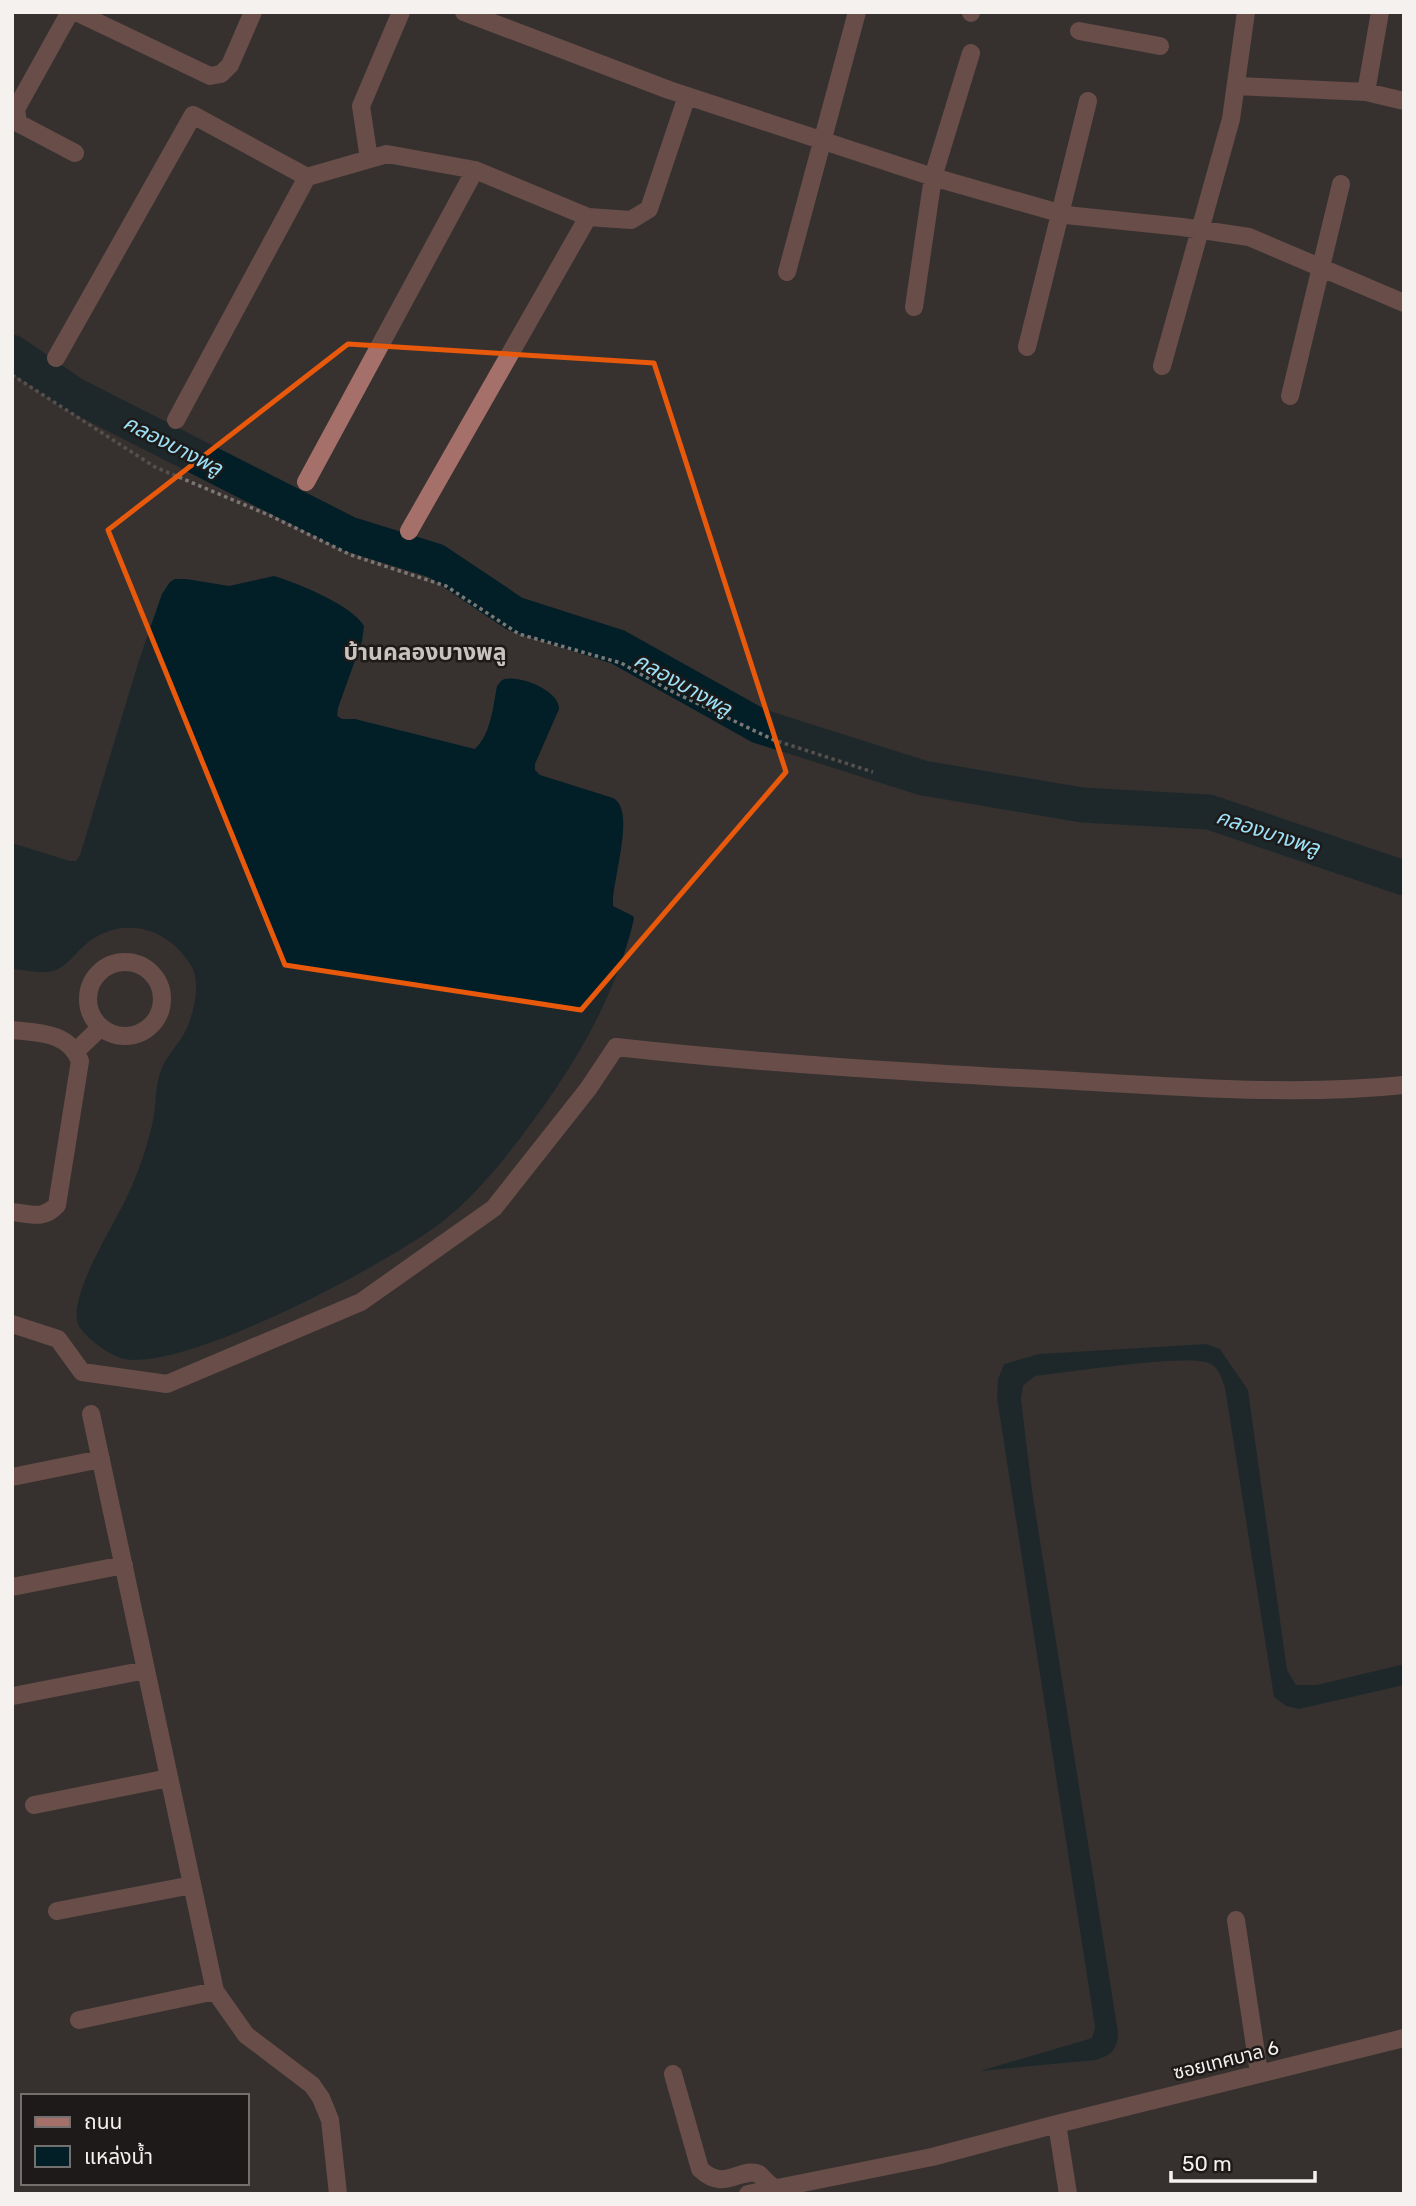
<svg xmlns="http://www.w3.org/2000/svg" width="1416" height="2206" font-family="Rubik,'Noto Sans Thai',sans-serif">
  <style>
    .water { fill: #021e26 }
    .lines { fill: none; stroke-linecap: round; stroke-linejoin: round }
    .river { stroke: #021e26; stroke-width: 35 }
    .path { stroke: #7b7774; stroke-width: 3.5; stroke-dasharray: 3.5 3.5; stroke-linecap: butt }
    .minor { stroke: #a57069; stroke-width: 18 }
    .marked { fill: none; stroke: #e8590c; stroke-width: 5; stroke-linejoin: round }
    .labels { text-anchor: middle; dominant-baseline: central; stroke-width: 5; stroke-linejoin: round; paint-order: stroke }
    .street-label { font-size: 19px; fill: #f4f1ef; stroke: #1d1a19 }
    .water-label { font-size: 21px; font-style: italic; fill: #9de1f7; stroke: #1d1a19 }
    .quarter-label { font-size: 23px; font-weight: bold; fill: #c9c3bf; stroke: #1d1a19 }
  </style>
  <rect width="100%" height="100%" fill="#37322f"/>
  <path class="water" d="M274,576C297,583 352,605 364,626L362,641L338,708L337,716L342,719H355L475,749C491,734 493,707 497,686C500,683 501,680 505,679C521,675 560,691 559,709L535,764V770L540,775L613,798C637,810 611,882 613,906L633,916L634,919C612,1012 559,1090 500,1164C482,1185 464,1205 442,1222C389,1263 188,1371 124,1359C110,1356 89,1340 80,1328C64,1306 107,1236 118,1214C133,1187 145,1155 152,1125C157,1107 154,1088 161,1070C166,1056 179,1044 186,1030C194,1011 202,982 190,964C166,926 120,915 85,945C75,953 66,968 53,971C41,974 24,970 12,969V843L70,861H76L80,855L139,660L162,594L170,582L175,579H186L229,586Z
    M1206,1344L1220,1349L1248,1390L1287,1670L1296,1685H1317L1404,1664V1685L1299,1709L1286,1706L1274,1697L1225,1388C1221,1377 1219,1367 1208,1363C1185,1354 1066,1373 1035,1376L1023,1386L1021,1399L1032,1490L1118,2032C1118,2049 1112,2055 1096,2060L980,2071L1092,2038L1095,2027L997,1398L998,1379L1004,1364L1039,1354Z"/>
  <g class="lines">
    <path class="river" d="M12,352L73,394L349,534L436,561L515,614L618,647L759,726L923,778L1082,805L1209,812L1404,878"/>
    <path class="path" d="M12,375L155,467L271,516L351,555L446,586L519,634L621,663L667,689L774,740L873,772"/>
    <path class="minor" d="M70,12L16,109L18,123L75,153
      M76,12L210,76L221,74L230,65L253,12
      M464,12L669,90L933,177L1066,215L1182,227L1249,237L1404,303
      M971,13V12
      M1079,31L1160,46
      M1237,86L1366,92L1404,101
      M1366,92L1380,12
      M369,159L361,106L401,12
      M787,272L857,12
      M914,307L933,177L971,53
      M1027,347L1088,101
      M56,358L193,115L307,177L387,154L475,170L588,217L631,220L649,209L687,96
      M1162,366L1231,119L1246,12
      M1290,396L1341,184
      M176,420L307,177
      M306,482L475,170
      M409,531L588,217
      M88 999a37 37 0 1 1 74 0a37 37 0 1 1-74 0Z
      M12,1030C40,1033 68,1032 80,1061L57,1205C43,1220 31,1214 12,1212
      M76,1051L100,1028
      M12,1324L58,1339L82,1372L167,1384L361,1302L494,1208L588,1089L616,1047C769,1064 922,1073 1076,1081C1185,1087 1295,1096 1404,1085
      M91,1414L215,1991L246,2035L312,2085L321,2098L330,2120L338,2194
      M12,1477L101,1459
      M12,1587L124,1565
      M13,1696L146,1670
      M34,1805L169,1778
      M57,1911L192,1885
      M1236,1920L1259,2073
      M79,2020L215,1991
      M673,2074L700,2169C725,2193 740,2166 759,2174C760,2175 766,2181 767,2182C772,2187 776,2187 778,2194
      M1057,2124L1068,2194
      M748,2194L932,2157L1057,2124L1404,2038"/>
  </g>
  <path d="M0 0H1416V2206H0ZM348,344L654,363L786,772L581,1010L285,965L108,530Z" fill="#37322f" fill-opacity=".55" fill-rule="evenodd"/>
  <path class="marked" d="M348,344L654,363L786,772L581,1010L285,965L108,530Z"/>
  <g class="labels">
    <g class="street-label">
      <text transform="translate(1226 2060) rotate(-14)">ซอยเทศบาล 6</text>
    </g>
    <g class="water-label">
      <text transform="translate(173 445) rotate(27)">คลองบางพลู</text>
      <text transform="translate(683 684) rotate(29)">คลองบางพลู</text>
      <text transform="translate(1268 832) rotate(18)">คลองบางพลู</text>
    </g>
    <g class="quarter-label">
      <text x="425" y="652">บ้านคลองบางพลู</text>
    </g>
  </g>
  <rect width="1416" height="2206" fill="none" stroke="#f4f1ef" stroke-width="28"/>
  <rect x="21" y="2094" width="228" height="91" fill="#1d1a19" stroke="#73706f" stroke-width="2"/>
  <rect x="35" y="2117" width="35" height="10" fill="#a57069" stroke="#73706f" stroke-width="2"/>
  <text x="84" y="2129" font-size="21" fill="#f4f1ef">ถนน</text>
  <rect x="35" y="2146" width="35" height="21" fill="#021e26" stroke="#73706f" stroke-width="2"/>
  <text x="84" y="2164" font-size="21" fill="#f4f1ef">แหล่งน้ำ</text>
  <path d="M1171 2171v10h144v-10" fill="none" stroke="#f4f1ef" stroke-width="3.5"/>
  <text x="1182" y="2171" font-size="21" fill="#f4f1ef" stroke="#1d1a19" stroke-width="5" paint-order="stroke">50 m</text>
</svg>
